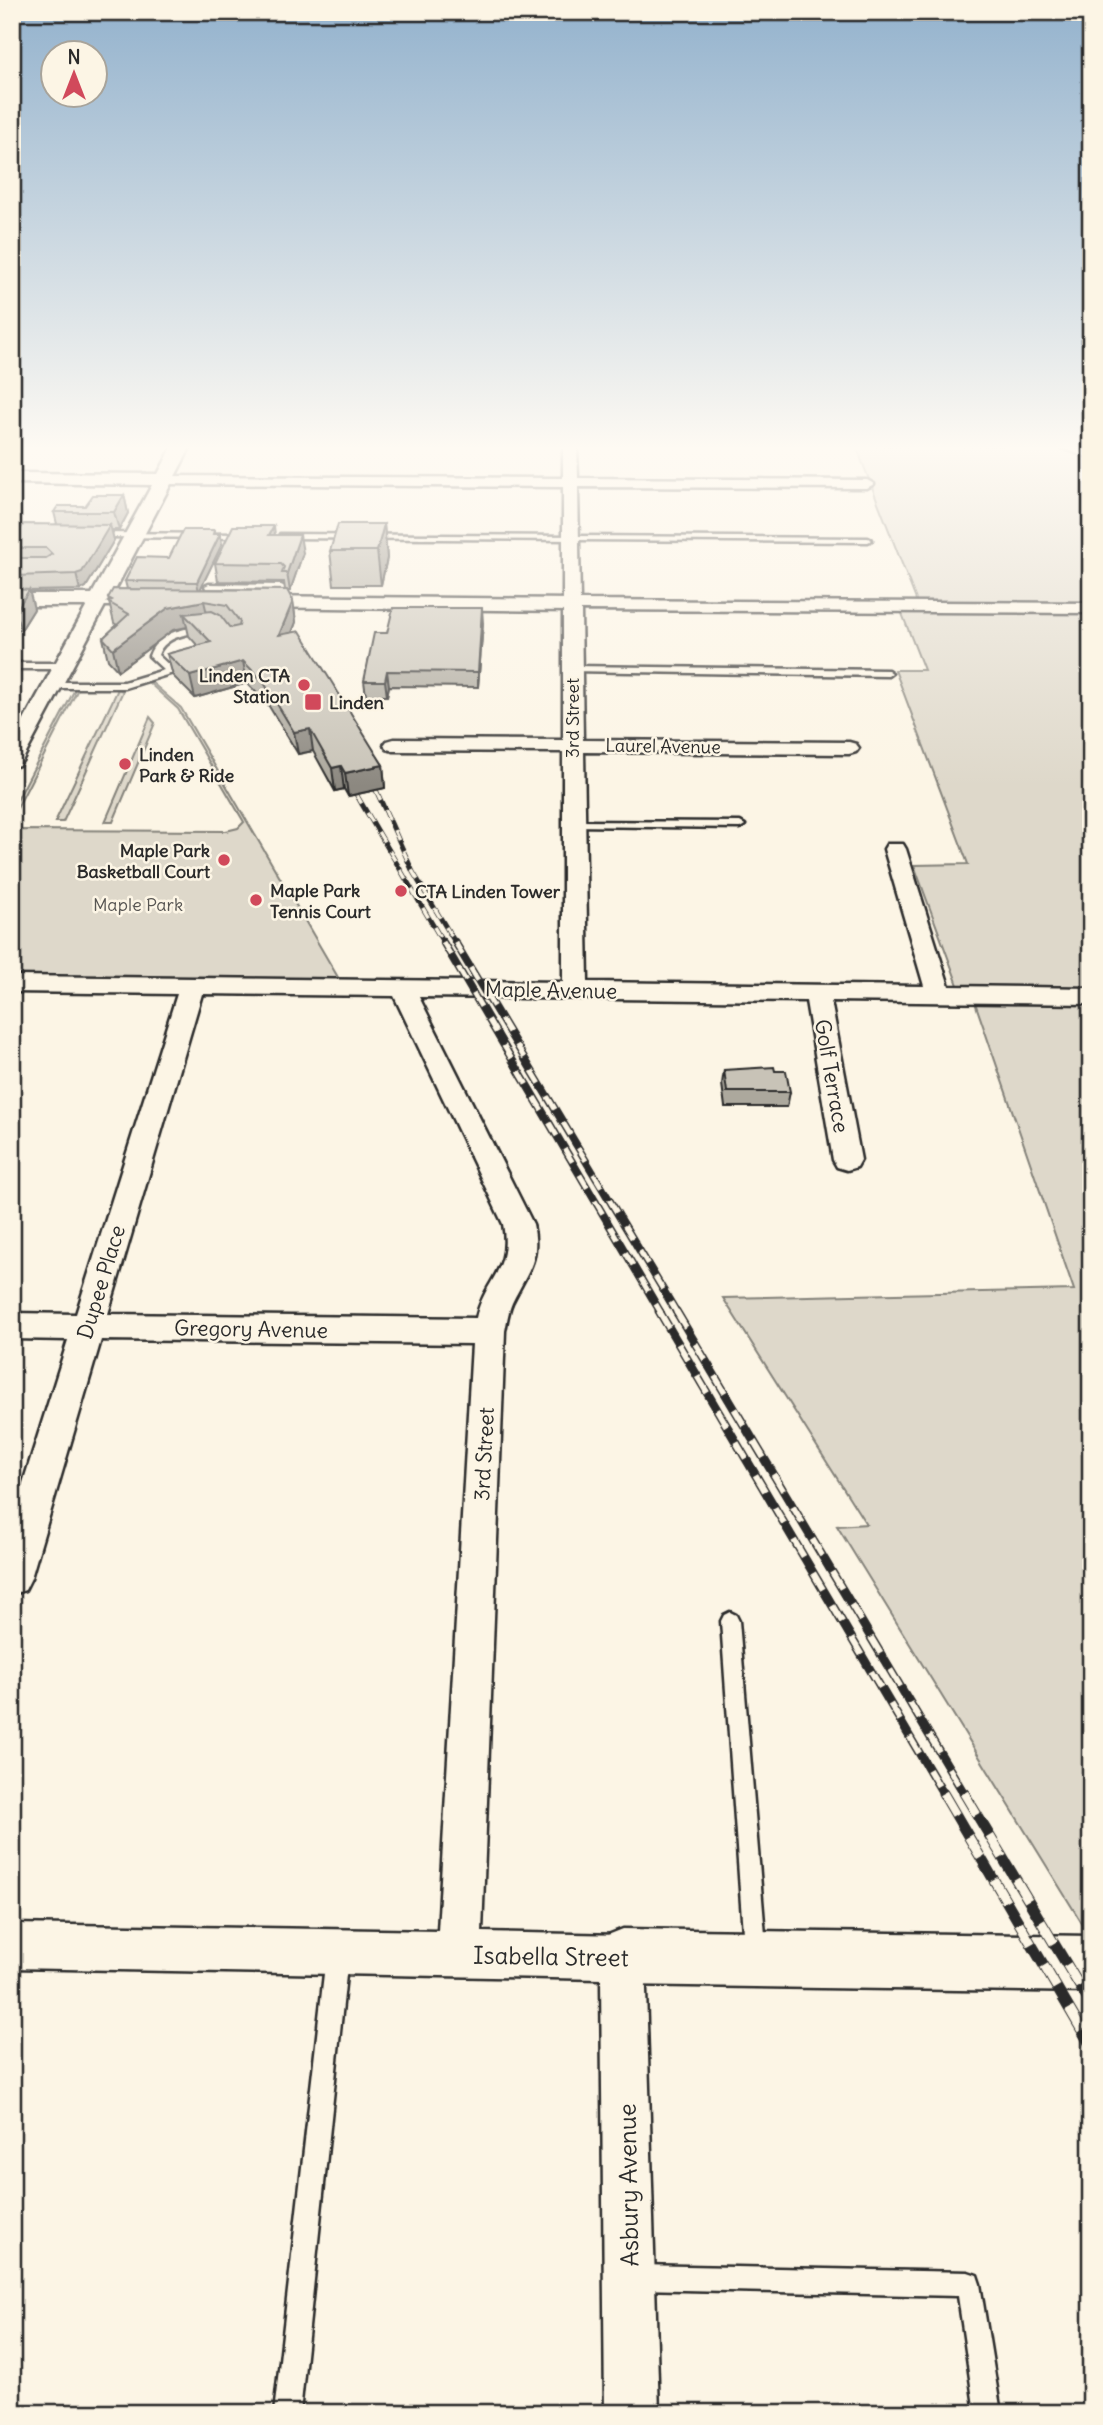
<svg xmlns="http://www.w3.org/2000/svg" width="1103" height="2425" font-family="Delius,sans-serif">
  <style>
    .green { fill: #ded8ca; stroke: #84827a; stroke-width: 2 }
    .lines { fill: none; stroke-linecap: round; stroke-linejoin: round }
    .service-casing { stroke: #2b2b2b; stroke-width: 5 }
    .minor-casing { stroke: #2b2b2b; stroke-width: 5 }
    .tertiary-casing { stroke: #2b2b2b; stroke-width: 5 }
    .service { fill: #fcf5e5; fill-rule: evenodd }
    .minor { fill: #fcf5e5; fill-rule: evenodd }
    .tertiary { fill: #fcf5e5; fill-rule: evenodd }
    .rail-far3-casing { stroke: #2b2b2b; stroke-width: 5 }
    .rail-far2-casing { stroke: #2b2b2b; stroke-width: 8 }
    .rail-far1-casing { stroke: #2b2b2b; stroke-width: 9 }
    .rail-casing { stroke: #2b2b2b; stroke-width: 11 }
    .rail-far3 { stroke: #fcf5e5; stroke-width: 3.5; stroke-dasharray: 11; stroke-linecap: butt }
    .rail-far2 { stroke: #fcf5e5; stroke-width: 5; stroke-dasharray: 15; stroke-linecap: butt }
    .rail-far1 { stroke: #fcf5e5; stroke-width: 6; stroke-dasharray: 19; stroke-linecap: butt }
    .rail { stroke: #fcf5e5; stroke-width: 9; stroke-dasharray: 25; stroke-linecap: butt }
    .wall { fill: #aca89d; stroke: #2b2b2b; stroke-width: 2 }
    .shaded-wall { fill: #8c8880; stroke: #2b2b2b; stroke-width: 2 }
    .building { fill: #c8c3b7; stroke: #2b2b2b; stroke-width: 2 }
    .poi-dot { fill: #d1495b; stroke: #fcf5e5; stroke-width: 2.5 }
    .labels { text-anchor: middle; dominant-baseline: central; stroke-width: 5; stroke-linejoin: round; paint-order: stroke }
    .far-poi-label { font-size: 18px; font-weight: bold; fill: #2b2b2b; stroke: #fcf5e5; text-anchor: start }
    .far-street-label { font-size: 18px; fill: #2b2b2b; stroke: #fcf5e5 }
    .far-park-label { font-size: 18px; fill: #585653; stroke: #fcf5e5 }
    .street-label { font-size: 21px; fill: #2b2b2b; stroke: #fcf5e5 }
    .near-street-label { font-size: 24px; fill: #2b2b2b; stroke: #fcf5e5 }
  </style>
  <rect width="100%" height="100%" fill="#fcf5e5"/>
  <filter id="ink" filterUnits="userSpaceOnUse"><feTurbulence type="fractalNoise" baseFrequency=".0143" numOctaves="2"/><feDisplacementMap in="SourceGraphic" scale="14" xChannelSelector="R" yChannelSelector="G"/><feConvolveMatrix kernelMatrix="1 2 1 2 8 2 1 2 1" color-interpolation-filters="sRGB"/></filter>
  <g filter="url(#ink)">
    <path class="green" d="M856,446H1091V1938L837,1526L866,1524L723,1298L1074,1290L969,985H958L914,865L968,864L895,670H924L901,611L920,610Z
      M150,681L181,708L339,979L12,977V830L226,831L238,828L244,822L178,709L148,682Z
      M75,689H78L12,818V810Z
      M118,689L123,691L63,822H55Z
      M150,717L155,723L113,822H105Z"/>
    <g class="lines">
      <defs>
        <path id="service" d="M1055,446H1066L1091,454V458Z
          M91,533L245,534L249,536L245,538L94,537L90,535Z
          M280,534L868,538L872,540L868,542L283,538L279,536Z
          M209,584L281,585L285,587L279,602L275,604L271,602L276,589L206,588L205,586Z
          M206,625L210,628L209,630C190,634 165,635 158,655L173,669V673L125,688H53L49,685L53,682H124L164,670L149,656C158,631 182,630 206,625Z
          M12,663H64L68,666L64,669H12Z
          M572,666L888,670L892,673L888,676L569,671L568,669Z
          M574,821L740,822L745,825L740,828L570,826V822Z
          M730,1612L736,1615L739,1621L766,1947L762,1954L755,1958L748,1954L744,1947L721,1621L724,1615Z
          M337,1945L344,1949L348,1956L300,2413H274L326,1956L330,1949Z
          M638,2265L968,2272L977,2275L980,2284L1001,2413H975L958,2296L638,2289L629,2286L626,2277L629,2268Z"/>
        <path id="minor" d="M563,446H577L578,478L867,480L874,484L867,488L578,487L580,600L1091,603V613L581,610L583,740L849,742L856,744L859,748L856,752L849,754L584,752L588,982L924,986L884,849L887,844H903L906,849L949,986L1091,988V1004L831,1001L861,1160L857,1167L847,1170L837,1167L833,1160L806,1001L419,997L533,1224C541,1261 527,1272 512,1303C508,1312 507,1322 505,1331L482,1932L623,1935L639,1941L645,1957L659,2413H605L601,1979L12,1968V1924L438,1931L472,1344L101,1340L31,1578L25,1590L12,1595V1518L68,1340L12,1339V1313L76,1314L177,994L12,992V976L563,982V752L394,751L387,749L384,745L387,741L394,739L563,740V487L164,484L157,480L164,476L563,478ZM202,994L394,996L503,1224C512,1271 485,1278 476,1318L108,1314Z
          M99,595L108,600L22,761L19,765L12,767V742L90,600Z"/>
        <path id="tertiary" d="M173,446H191L113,594L166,596L169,601L166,606H12V594H92L152,485L12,483V473L158,474Z
          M244,596L571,599L579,600L582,605L579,610L571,611L236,607L233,602L236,597Z
          M623,1929L1091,1936V1992L623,1985L603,1977L595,1957L603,1937Z"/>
      </defs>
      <use href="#service" class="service-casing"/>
      <use href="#minor" class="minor-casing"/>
      <use href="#tertiary" class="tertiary-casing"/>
      <use href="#service" class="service"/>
      <use href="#minor" class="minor"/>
      <use href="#tertiary" class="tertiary"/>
      <defs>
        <path id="rail-far3" d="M376,790L413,872L456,944
          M356,794L444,944"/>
        <path id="rail-far2" d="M443,942L661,1313
          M455,942L677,1313"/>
        <path id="rail-far1" d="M659,1311L944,1795
          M676,1311L965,1795"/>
        <path id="rail" d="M943,1793L1091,2046
          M964,1793L1091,2005"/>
      </defs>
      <use href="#rail-far3" class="rail-far3-casing"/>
      <use href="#rail-far2" class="rail-far2-casing"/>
      <use href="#rail-far1" class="rail-far1-casing"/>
      <use href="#rail" class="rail-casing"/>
      <use href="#rail-far3" class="rail-far3"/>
      <use href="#rail-far2" class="rail-far2"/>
      <use href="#rail-far1" class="rail-far1"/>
      <use href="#rail" class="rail"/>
    </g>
    <path class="wall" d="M124,495L128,513L119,530H111L114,540L86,587L80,590L29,591L34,609L21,630H12V541L57,524L54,512L85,506Z
      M384,524L387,558L381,585H334L330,551Z
      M214,530L215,534H220L222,544L200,589L285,590L284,582L218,581L215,563L275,535L303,553L290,591H287L293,601L296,622L292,633L383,765L385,788L348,796L344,789L335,791L313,751L298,754L267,703L247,683L195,698L173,676L167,654L198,646L189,636L187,627L173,630L118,671L108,660L103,638L117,625L114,623L108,598L127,589L125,581L169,558Z
      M483,623L478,687L389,686L387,696H366L364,681L387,633Z
      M724,1070L775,1071L790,1092L787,1107H725L722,1084Z"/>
    <path class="shaded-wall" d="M124,495L128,513L119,530L114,512Z
      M384,524L387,558L381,585L377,551Z
      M110,525L114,540L86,587L80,590L76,574Z
      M274,526L276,544L269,535Z
      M220,534L222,544L199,592L197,582Z
      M300,535L303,553L290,591L287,573Z
      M29,590L34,609L21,630L15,612Z
      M204,601L209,622L184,614L187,627L173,630L118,671L113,649L168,608Z
      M293,601L296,622L283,656L279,635Z
      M482,608L483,623L478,687V672Z
      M243,661L247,683L195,698L190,676Z
      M387,671L389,686L387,696L385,681Z
      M310,729L313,751L298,754L294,732Z
      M383,765L385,788L348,796L345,773Z
      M341,766L344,789L335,791L332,768Z"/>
    <path class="building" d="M93,495H124L114,512H54L58,506H85Z
      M24,524L110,525L82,572L76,574L15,576L16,574H12V558H46L52,554L46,548H12V541Z
      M338,524H384L377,551H330Z
      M233,526H274L269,535H300L287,573H282L284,567L281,564L215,563Z
      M183,530H214L213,534H220L197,582L125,581L137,557L169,558Z
      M12,589L29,590L15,612H12Z
      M113,589L287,590L293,601L279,635L300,631L383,765L345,773L341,766L332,768L310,729L294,732L263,681L243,661L190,676L167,654L211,642L184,614L212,611L220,615L230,628L239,626L240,622L227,605L204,601L168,608L113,649L103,638L129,614L108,602L112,600L108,598Z
      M393,608H482L478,672L387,671L385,681H364L374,633H387Z
      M774,1067L775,1071H786L790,1092H727L724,1070Z"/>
  </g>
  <linearGradient id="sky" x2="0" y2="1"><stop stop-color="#93b2cd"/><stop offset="0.57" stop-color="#fefaf3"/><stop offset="1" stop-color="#fefaf3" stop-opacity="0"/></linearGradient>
  <rect width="1103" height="786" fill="url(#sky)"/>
  <g class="poi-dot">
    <circle cx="304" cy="685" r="7"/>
    <rect x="304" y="693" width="18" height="18" rx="3.5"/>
    <circle cx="125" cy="764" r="7"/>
    <circle cx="224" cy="860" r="7"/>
    <circle cx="401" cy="891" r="7"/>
    <circle cx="256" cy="900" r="7"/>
  </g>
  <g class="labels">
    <g class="far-poi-label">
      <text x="290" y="675" text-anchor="end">Linden CTA<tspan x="290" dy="21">Station</tspan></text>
      <text x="329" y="702">Linden</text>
      <text x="139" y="754">Linden<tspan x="139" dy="21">Park &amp; Ride</tspan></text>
      <text x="210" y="850" text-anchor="end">Maple Park<tspan x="210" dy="21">Basketball Court</tspan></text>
      <text x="270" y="890">Maple Park<tspan x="270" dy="21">Tennis Court</tspan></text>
      <text x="415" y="891">CTA Linden Tower</text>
    </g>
    <g class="far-street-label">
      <text transform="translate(572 718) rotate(-90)">3rd Street</text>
      <text transform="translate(663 746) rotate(1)">Laurel Avenue</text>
    </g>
    <g class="far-park-label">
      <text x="138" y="904">Maple Park</text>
    </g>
    <g class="street-label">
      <text transform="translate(551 990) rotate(1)">Maple Avenue</text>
      <text transform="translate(832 1076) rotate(80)">Golf Terrace</text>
      <text transform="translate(101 1282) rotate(-73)">Dupee Place</text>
      <text transform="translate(251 1329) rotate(1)">Gregory Avenue</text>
      <text transform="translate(484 1454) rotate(-87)">3rd Street</text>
    </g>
    <g class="near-street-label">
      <text transform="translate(551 1956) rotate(1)">Isabella Street</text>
      <text transform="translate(628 2185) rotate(-91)">Asbury Avenue</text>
    </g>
  </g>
  <rect width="1103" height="2425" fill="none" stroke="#fcf5e5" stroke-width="42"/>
  <rect x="21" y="21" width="1061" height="2383" fill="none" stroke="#2b2b2b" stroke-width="2.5" filter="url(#ink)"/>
  <g transform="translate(74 74)"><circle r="33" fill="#fcf5e5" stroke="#a8a49b" stroke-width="2"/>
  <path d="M0-5L12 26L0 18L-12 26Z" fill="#d1495b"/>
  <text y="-10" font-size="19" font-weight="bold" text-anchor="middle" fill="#2b2b2b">N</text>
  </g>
</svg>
